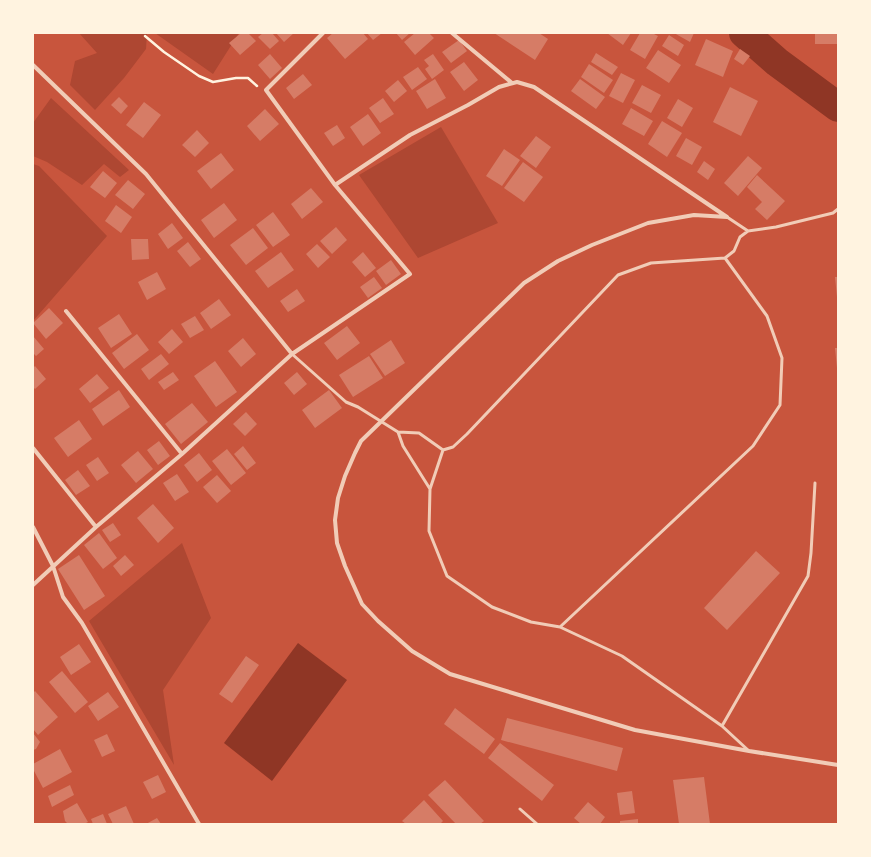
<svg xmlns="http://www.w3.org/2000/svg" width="871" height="857" font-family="'Fira Sans Condensed',sans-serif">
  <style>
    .green { fill: #ae4732 }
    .water { fill: #8f3625 }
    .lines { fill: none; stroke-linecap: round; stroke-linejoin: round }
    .river { stroke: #8f3625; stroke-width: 30 }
    .building { fill: #d67c66 }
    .path { stroke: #fff3e0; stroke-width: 2.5 }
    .service { stroke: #f1ccb7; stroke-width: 3 }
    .minor { stroke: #f1ccb7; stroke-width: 4 }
  </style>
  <rect width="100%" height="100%" fill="#c8553d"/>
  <path class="green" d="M79,33H147L146,49L124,78L95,110L70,85L75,61L97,53Z
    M155,33H239L213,74Z
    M51,98L129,170L120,177L104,164L82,185L47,162L33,156V123Z
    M441,127L498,223L418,258L359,175Z
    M33,164L39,166L107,236L33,321Z
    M182,543L211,618L163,690L174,765L89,621Z"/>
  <path class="water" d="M298,643L347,680L272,781L224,743Z"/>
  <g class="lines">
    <path class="river" d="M744,33L777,62L838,107"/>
  </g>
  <path class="building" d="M241,33H248L256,41L240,55L229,43Z
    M263,33H272L279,41L270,49L258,37Z
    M276,33H294L284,42Z
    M333,33H363L368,39L345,59L327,38Z
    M367,33H382L373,40Z
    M396,33H410L402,40Z
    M415,33H429L434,38L415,55L404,42Z
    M494,33H539L548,39L535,60Z
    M607,33H631L623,45Z
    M640,33H652L658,36L645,59L630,50Z
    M674,33H694L690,42Z
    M815,33H838V44H815Z
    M669,35L684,45L678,56L662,46Z
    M706,39L733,51L723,77L695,65Z
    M459,40L467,51L451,63L442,52Z
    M740,49L750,56L743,65L734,59Z
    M658,50L681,65L669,83L646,68Z
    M596,53L618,67L612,75L591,62Z
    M270,54L282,68L270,79L258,65Z
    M433,54L444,70L432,79L425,69L429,66L424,60Z
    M464,62L478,80L464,91L450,72Z
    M589,64L613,80L604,93L581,77Z
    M418,67L427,79L412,90L403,77Z
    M621,73L635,80L623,103L609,96Z
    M303,74L312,85L294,99L286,88Z
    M435,79L446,98L427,109L416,91Z
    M580,79L605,97L596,109L571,91Z
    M398,80L407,91L394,102L385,91Z
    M642,85L661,95L651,113L632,103Z
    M730,87L758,101L741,136L713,122Z
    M119,97L128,106L121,114L111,105Z
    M383,98L394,114L380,123L369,108Z
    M678,99L693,108L682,127L667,118Z
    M144,102L161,115L143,138L126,125Z
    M631,108L653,121L644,136L622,124Z
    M265,109L279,124L260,141L247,126Z
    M368,114L381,133L363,146L350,127Z
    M662,121L682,133L667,157L648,144Z
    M337,125L345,138L333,146L324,133Z
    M197,130L209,143L195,157L182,145Z
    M536,136L551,147L536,168L520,156Z
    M686,138L702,147L692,165L676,156Z
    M504,149L520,160L502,186L486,176Z
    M221,153L234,170L211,189L197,171Z
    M748,156L762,168L738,196L724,183Z
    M704,161L715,169L708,180L697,172Z
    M523,162L543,177L524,202L504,188Z
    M103,171L117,183L105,198L90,187Z
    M757,175L785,201L767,220L755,209L762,202L747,187Z
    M128,180L145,194L133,209L115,195Z
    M311,188L323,202L302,219L291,204Z
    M224,203L237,220L214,238L201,220Z
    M116,205L132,217L121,233L105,221Z
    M273,212L290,235L273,247L256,225Z
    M172,223L183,238L168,249L158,234Z
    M336,227L347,240L332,254L320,241Z
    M253,228L268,248L246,265L230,245Z
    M131,239H148L149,259L132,260Z
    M188,242L201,259L190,267L177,251Z
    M317,244L330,257L318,268L306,254Z
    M281,252L294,270L268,288L255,271Z
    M363,252L376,268L365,277L352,262Z
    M391,260L401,274L386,285L376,271Z
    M157,272L166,289L147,300L138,282Z
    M374,277L382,288L368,298L360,287Z
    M835,277H838V297H837Z
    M297,289L305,301L288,312L280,301Z
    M219,299L231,315L211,329L200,313Z
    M49,308L63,323L46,339L33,323Z
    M119,314L132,334L111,348L98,328Z
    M195,316L204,330L190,338L181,324Z
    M347,326L360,343L337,360L324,343Z
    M172,329L183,342L169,354L158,342Z
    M137,334L149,350L124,369L112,353Z
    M33,336L44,349L36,356L33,353Z
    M243,338L256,354L241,367L228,351Z
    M391,340L405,363L385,376L370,354Z
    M835,348H838V368H837Z
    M161,354L169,364L149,380L141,369Z
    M369,356L383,378L353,397L339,375Z
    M215,361L237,392L216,407L194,376Z
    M35,366L46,379L35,389L33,387V368Z
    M173,372L179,380L164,390L158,382Z
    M297,372L307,384L294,395L284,383Z
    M97,374L109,388L90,403L79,389Z
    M119,390L130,407L103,426L92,409Z
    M329,390L342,408L315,428L302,410Z
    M192,403L208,422L181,444L165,424Z
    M246,412L257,424L245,436L233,424Z
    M79,420L92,439L68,457L54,438Z
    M159,441L170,456L158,465L147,450Z
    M243,446L256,463L247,470L234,454Z
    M227,449L246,473L231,485L212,461Z
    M138,451L153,469L136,483L121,465Z
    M199,453L212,470L197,482L184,465Z
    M98,457L109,473L97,481L86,465Z
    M78,470L90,486L76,495L65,480Z
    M177,474L189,492L175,501L163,483Z
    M217,475L231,491L217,503L203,487Z
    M153,504L174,528L158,543L137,518Z
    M113,523L121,535L110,542L102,530Z
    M99,533L117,558L103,569L84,545Z
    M756,551L780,573L727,630L704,608Z
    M79,555L105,596L84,610L58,569Z
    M125,555L134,565L121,576L113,566Z
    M79,644L91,662L71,675L60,657Z
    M246,656L259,665L232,703L219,694Z
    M62,671L88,702L75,713L49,682Z
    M35,691L58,717L38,735L33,729V693Z
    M108,692L119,707L98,721L88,706Z
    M455,708L495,739L484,754L444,724Z
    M507,718L623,748L617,771L501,740Z
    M33,733L40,742L36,749L33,750Z
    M107,734L115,751L102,757L94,740Z
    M500,743L554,785L542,801L488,758Z
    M60,749L72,772L43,788L33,769V764Z
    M158,775L166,792L152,799L143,782Z
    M704,777L710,824H679L673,780Z
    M445,780L484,821L480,824H456L428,795Z
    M70,785L74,795L52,807L48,796Z
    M632,791L635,813L620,815L617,793Z
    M424,800L443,821L440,824H406L402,821Z
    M588,802L605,817L600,824H581L574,818Z
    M77,803L88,822L84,824H68L65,821L63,811Z
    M126,806L134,824H113L108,814Z
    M103,814L107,824H93L91,819Z
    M157,818L161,824H146Z
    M638,819V824H620V821Z"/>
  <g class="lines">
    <path class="path" d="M145,36L164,52L199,76L213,82L236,78H248L257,86"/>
    <path class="service" d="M727,217L748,231
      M292,354L346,402L358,407L398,432L403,446L430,489
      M398,432L419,433L443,450L453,447L467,434L618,275L651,263L725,258L734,251L740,237L748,231L776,227L833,213L838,209
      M443,450L430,489L429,531L447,576L492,607L531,622L560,627L622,656L722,726
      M560,627L753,446L780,405L782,358L767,316L725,258
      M749,751L722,726L808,576L811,553L815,483
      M520,809L537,824"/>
    <path class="minor" d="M452,33L512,83
      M33,65L146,174L292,354
      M335,185L410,135L468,105L499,87L517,82L534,87L727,217
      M727,217L694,215L648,223L592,245L558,261L524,283L361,441L355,453L345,476L338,498L335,520L337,543L345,566L362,604L378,621L412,651L450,674L635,730L749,751L838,765
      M66,311L182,454
      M33,448L96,527
      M33,527L53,566L63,597L82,623L199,824
      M33,585L96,527L182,454L292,354L410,274L335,185L266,90L323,33"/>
  </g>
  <rect width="871" height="857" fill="none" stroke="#fff3e0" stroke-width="68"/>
</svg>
